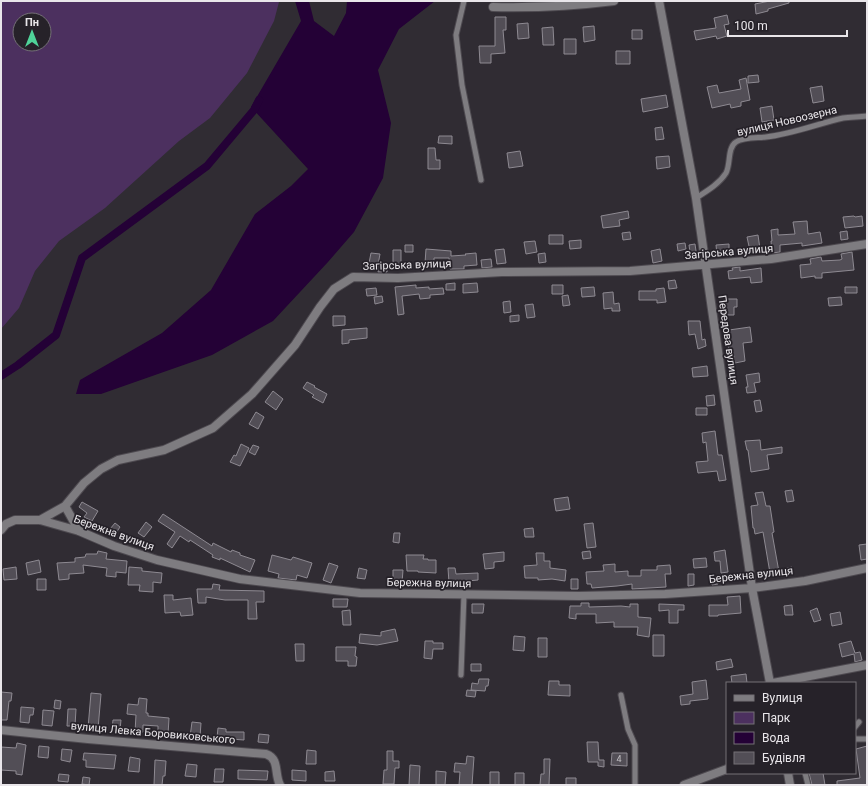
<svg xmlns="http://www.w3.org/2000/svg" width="868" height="786" font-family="Roboto,sans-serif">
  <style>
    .green { fill: #4c305f; fill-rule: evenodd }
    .water { fill: #240136 }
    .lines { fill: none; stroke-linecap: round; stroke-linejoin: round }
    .canal { stroke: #240136; stroke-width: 8 }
    .building { fill: #524e56; stroke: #8e8a92 }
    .service-casing { stroke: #4e4a50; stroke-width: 7 }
    .minor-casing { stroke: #4e4a50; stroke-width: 10 }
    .service { stroke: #7e7c80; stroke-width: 5 }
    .minor { stroke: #7e7c80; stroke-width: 8 }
    .labels { text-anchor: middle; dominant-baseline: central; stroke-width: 3.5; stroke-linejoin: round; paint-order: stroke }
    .number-label { font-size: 9px; fill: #c3c0c5 }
    .street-label { font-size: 11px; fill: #e9e6ea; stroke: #262229 }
  </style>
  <rect width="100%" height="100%" fill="#302c33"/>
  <path class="green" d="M1,1H278L279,2L274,21L247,73L210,118L179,141L105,208L59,241L35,271L19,308L1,329ZM20,20H44V44H20Z"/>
  <path class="water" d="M295,1H309L314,21L334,36L346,13L347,1H435L399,29L378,70L391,123L383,178L354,232L328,262L273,321L212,355L101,394H76L80,380L162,333L211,290L255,214L291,186L308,169L251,107L301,21Z"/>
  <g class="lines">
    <path class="canal" d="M1,376L18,365L56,335L82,258L207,166L254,110L259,100"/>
  </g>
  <path class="building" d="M770,1H789V3L768,9V11L756,14L755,4Z
    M727,15L729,24L724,25L727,36L717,39L716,36L696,40L694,31L716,28L714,18Z
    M495,17H506V30H503L505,53L491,54V63H480L479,46H495Z
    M528,23L529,38L518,39L517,24Z
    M594,26L595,40L584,42L583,27Z
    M553,27L554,45H543L542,28Z
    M632,30H642V39H632Z
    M564,39H576V54H564Z
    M616,51H630V64H616Z
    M758,75L759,82L748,83V76Z
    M746,78L750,100L741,102V106L731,108L730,104L712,108L707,87L717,85L719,93L741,89L739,80Z
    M822,86L824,101L813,103L810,88Z
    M666,95L668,107L643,112L641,99Z
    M772,106L774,120L762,122L760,108Z
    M662,127L664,139L656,140L655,128Z
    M439,136H452V144L438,143Z
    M428,148H435L436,160H440V169H428Z
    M520,151L523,166L509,168L507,153Z
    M669,156L670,167L657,169L656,157Z
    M628,211L629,218L619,220L620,226L603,228L601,216Z
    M854,216L855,217L862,216L863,226L845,228L843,217Z
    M807,221L808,234L820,232L822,243L802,246V243L780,245V252L772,253L771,241H772L771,230L778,229V235L795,234L793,222Z
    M847,231L848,239L841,240L840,232Z
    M630,232L631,239L623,240L622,233Z
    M549,235H563V244H549Z
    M758,235L760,249L750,251L747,237Z
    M581,240V248L570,249L569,241Z
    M535,241L537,252L526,254L524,242Z
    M685,243L686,249L678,251L677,244Z
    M695,244L697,258L691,259L689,245Z
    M729,244V254L717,255L716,245Z
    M405,245H413V252H405Z
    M426,249L451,251V256L466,255L465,254L476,253L477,265L464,266V269H450L449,258H434V264L425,263Z
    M504,249L506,263L497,264L495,250Z
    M660,249L662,261L653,263L651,251Z
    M393,250H401V267H393Z
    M852,252L854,270L822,273V278H815V276L801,278L800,265L811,264L810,259L821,257L822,261L840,260L842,259L841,254Z
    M371,253L380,254L377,270L368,268Z
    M545,253L546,262L539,263L538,254Z
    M491,259L492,267L482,268L481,260Z
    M379,266L388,267L387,272H378Z
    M740,267V271L761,268L762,282L751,283L750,277L729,279L728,271L733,270L732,268Z
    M675,280L677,288L669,289L668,281Z
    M455,283V290H446V284Z
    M477,283L478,292L463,293V284Z
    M416,285V288L429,287V289L443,288L444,294L430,295V298L420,299L419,294L402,296L404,314L398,315L395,287Z
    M552,285H563V294H552Z
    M594,287L595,296L582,297L581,288Z
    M845,287H857V293H845Z
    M376,288L377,295L367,296L366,289Z
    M664,288L666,302L657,303V300H639V291H656V289Z
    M613,292L614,304L619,303L620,311H612V308L604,309L603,293Z
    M568,295L570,305L563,306L562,296Z
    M382,296L383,302L375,304L374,297Z
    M841,297L842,305L829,306L828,298Z
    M726,299H737V307H734V315H726Z
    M510,301L511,312L504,313L503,302Z
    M533,304L535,317L527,318L525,305Z
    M519,315V321L510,322V316Z
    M333,316H345V325L333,326Z
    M688,321H700L702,340L705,339L706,346L698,349L695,334L689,335Z
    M750,327L752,342L743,343L745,361L735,363L733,352H730L728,346L731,345L729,330Z
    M367,328V338L349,340V343L342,344V330Z
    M707,366L708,376L693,377L692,368Z
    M759,373L760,382L754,383L756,392L747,393L746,387H748L746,375Z
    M307,382L315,386L314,387L327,394L323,403L312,397L314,395L303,388Z
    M273,391L283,399L276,410L265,402Z
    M714,395L715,405L707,406L706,396Z
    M760,400L762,411L756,412L754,401Z
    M696,408H707V415H696Z
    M256,412L264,417L258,429L249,424Z
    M715,431L718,455H722L726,480L719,481L717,471L698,473L696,462L708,461L706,442L703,443L702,433Z
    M760,440L761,450L782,447V453L767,455L769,469L751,472L748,450H747L745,441Z
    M241,444L249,448L240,466L230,462L234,455L236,456Z
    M253,445L259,447L255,455L249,452Z
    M792,490L794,501L787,502L785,491Z
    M763,492L766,506H770L774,532L772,533L779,572L770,573L763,532L755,534L754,528H753L751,506L758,505L755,493Z
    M568,497L570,509L556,511L554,499Z
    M82,502L98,511L92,521L84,517L87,513L79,507Z
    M163,514L212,546L213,543L231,552L232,550L240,553V555L255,560L250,572L220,558V560L212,557L213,555L190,540L189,542L180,536L172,548L167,544L175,532L158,521Z
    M146,522L152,527L144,537L138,533Z
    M115,523L120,527L116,533L110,529Z
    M593,523L596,547L587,548L584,524Z
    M533,528L534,537H525L524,529Z
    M394,533H400L399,543L393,542Z
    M867,544V559L861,560L859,545Z
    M725,550L728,572L721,573L720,561H715L714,552Z
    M98,551L107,553L106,559L127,561L126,573L116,572V577L106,576L107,568L83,565L84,573L69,574V579L59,580L57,563L75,562V558L85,557L86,554H97Z
    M590,551L591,558L583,559L582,552Z
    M504,552V561L494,562V568L485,569L483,554Z
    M536,553H544V561H550V568L566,570L565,581L552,579L538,580V578H525L524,566L537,565Z
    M272,555L291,560L293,557L312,563L307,578L297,575L296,580L278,578L279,574L268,571Z
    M406,555H424L423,559H428V560H436V573L418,572V571H407Z
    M706,558L707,567L694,568L693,559Z
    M39,560L41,572L28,575L26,563Z
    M329,563L338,566L331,583L323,580Z
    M615,564V572L628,571V576H641V570H657V566L670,565L671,574H665L666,587L632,589V584L617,586L592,588L591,584H587L586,572L604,571L603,565Z
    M16,567L17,579L4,580L3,569Z
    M129,567L142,568V571L162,573L161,583L153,582V592L139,591L140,585H128Z
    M792,567L793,574L785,575L784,569Z
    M359,568L367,570L365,579L357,578Z
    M448,568H455L456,574L478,573V580L467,581V588H460V582L449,583Z
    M393,570H403L402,583H393Z
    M688,574H694V585L688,586Z
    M718,576V584L712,585L711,577Z
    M37,579H46V590H37Z
    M571,579H578V589H571Z
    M213,584L220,585L219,590L264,591V602H256L257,619H248V600H225L206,597V603H198L197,589H212Z
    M164,595H173V600L191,598L193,615L181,616L180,612L165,613Z
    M740,596L741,613L718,615V616H709V605H728L727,597Z
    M333,599H348L347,607H333Z
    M581,603H589V607L621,606L630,607V604H638V617L651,618L649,637L637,635L638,627H614V622L596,623V614H576V619L569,618L570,606H581Z
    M472,604H484L483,613H472Z
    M659,604L684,605V610H678V623H669V610L659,611Z
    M792,605L793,615H785L784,606Z
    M817,608L821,620L814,622L810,611Z
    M350,610L351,625H343L342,611Z
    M840,612L842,624L832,626L830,614Z
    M395,629L398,641L377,645L359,643L360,634L381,636V632Z
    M653,635H664V656H653Z
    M514,636L525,637L524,651L513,650Z
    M538,638H547V657H538Z
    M425,641H433V643H443V649H433L432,659L424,658Z
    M851,641L855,653L860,652L862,660L855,662L854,654L842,657L839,644Z
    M295,644H304V661H296Z
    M336,647H356L355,656L357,657L356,666H348V661H336Z
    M731,659L733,667L717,670L716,662Z
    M471,664H481V671H471Z
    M746,674L747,683H732L731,676Z
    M479,679H489L488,686H486L485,691L471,690L472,683L478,684Z
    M706,680L708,699L690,701V704L681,705L680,696L693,694L692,682Z
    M549,681H559V685H570V696L548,695Z
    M467,690L476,691L475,697L466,696Z
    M1,692L12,693L11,701H9L7,720H1Z
    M91,693L101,694L98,729L88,728Z
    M139,698L147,699L146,713H148V716L169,718L168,735L158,734V726L143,725V732H135L136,715L127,714L128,704L138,705Z
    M55,700L61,701L60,709L54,708Z
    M21,707L34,708L33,715H30L29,723L20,722Z
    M68,709H76L75,726H67Z
    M43,710L54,711L52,726L42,725Z
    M113,720H121L120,730L112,729Z
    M192,722L201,723L200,737H190Z
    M218,728L226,729V732H244V740L217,738Z
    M259,734L269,735L268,743L258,742Z
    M587,742H598L599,760H604V767L598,766V762H588Z
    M17,743L26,745L22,775L16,774V771L1,770V747L16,748Z
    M39,746L49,747L48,758L38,757Z
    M867,746V785H837V781L860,778L856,749Z
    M62,749L72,750L70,762L61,760Z
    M307,750L316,751V764H306Z
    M387,751H393V761H399V768H395L394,784H383L384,770H387Z
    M84,753L116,755L114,769L86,767V760H83Z
    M612,753H627V766L611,765Z
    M467,756L474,757L472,785H459L460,772H454L455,763L466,764Z
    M130,757L140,759L139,772L128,771Z
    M544,759H550L549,785H540L541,774H544Z
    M155,760L166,761L165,776H163L162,785H154Z
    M187,764L197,765L196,777L185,776Z
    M410,765L420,766L419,785H409Z
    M215,769H224L223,782H214Z
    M238,770L268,771L267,780L238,779Z
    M292,770L306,771V781L292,780Z
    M334,771L335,781H325V772Z
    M436,771L446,772L445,785H436Z
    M490,772H499V785H490Z
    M515,773H524V785H515Z
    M809,773H823L825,785H812Z
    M59,774L69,775L68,782L58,781Z
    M83,777L90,778L89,785L82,784Z
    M566,778H576V785H566Z"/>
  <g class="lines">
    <defs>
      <path id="service" d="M464,1L456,35L462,85L481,180
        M696,198C707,191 719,184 726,173C731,164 727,148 736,142C743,137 757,138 766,137C792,134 817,124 843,118C851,117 859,117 867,116
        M461,675L464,594
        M621,695L628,729L635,745V785
        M855,727L859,722
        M855,739H867
        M805,773L808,785"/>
      <path id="minor" d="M659,1L696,198L752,588L770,683
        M493,7C534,8 574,6 614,1
        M65,506L79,531
        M40,520L65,506L84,483L101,469L118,460L164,450L213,428L252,394L295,345L320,307L334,289L353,277L398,278L502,272L630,271L771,259L867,244
        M1,530L6,524L15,520H40L79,531L114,546L157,560L240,579L360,593L579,596L665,594L752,588L805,581L867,568
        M773,683L867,665
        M1,730L88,739L266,754C280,759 274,774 280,785
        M788,773L790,785
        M684,785L727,769"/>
    </defs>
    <use href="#service" class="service-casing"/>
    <use href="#minor" class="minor-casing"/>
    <use href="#service" class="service"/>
    <use href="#minor" class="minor"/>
  </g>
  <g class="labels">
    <g class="number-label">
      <text x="619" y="759">4</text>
    </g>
    <g class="street-label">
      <text transform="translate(787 121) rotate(-13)">вулиця Новоозерна</text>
      <text transform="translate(729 252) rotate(-5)">Загірська вулиця</text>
      <text transform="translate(407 265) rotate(-2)">Загірська вулиця</text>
      <text transform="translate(728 340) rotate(82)">Передова вулиця</text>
      <text transform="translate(114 533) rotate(20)">Бережна вулиця</text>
      <text transform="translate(751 575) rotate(-6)">Бережна вулиця</text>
      <text transform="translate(429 583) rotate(1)">Бережна вулиця</text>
      <text transform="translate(153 733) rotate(5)">вулиця Левка Боровиковського</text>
    </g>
  </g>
  <rect width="868" height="786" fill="none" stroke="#e9e6ea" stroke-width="4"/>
  <rect x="726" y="682" width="130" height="92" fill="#262229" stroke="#747076"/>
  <rect x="734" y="695" width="20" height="6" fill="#7e7c80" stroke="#747076"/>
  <text x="762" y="702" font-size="12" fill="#e9e6ea">Вулиця</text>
  <rect x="734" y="712" width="20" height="12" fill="#4c305f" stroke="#747076"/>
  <text x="762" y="722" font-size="12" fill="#e9e6ea">Парк</text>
  <rect x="734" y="732" width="20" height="12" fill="#240136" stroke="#747076"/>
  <text x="762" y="742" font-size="12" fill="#e9e6ea">Вода</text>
  <rect x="734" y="752" width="20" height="12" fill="#524e56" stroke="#747076"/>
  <text x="762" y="762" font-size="12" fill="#e9e6ea">Будівля</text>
  <g transform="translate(32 32)"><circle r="19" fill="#262229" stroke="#747076"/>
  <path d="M0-3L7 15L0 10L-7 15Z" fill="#4fd399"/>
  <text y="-6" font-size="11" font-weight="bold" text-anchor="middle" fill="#e9e6ea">Пн</text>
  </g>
  <path d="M728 30v6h119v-6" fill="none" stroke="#e9e6ea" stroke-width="2"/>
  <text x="734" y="30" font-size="12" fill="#e9e6ea" stroke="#262229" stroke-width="3" paint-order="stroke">100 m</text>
</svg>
